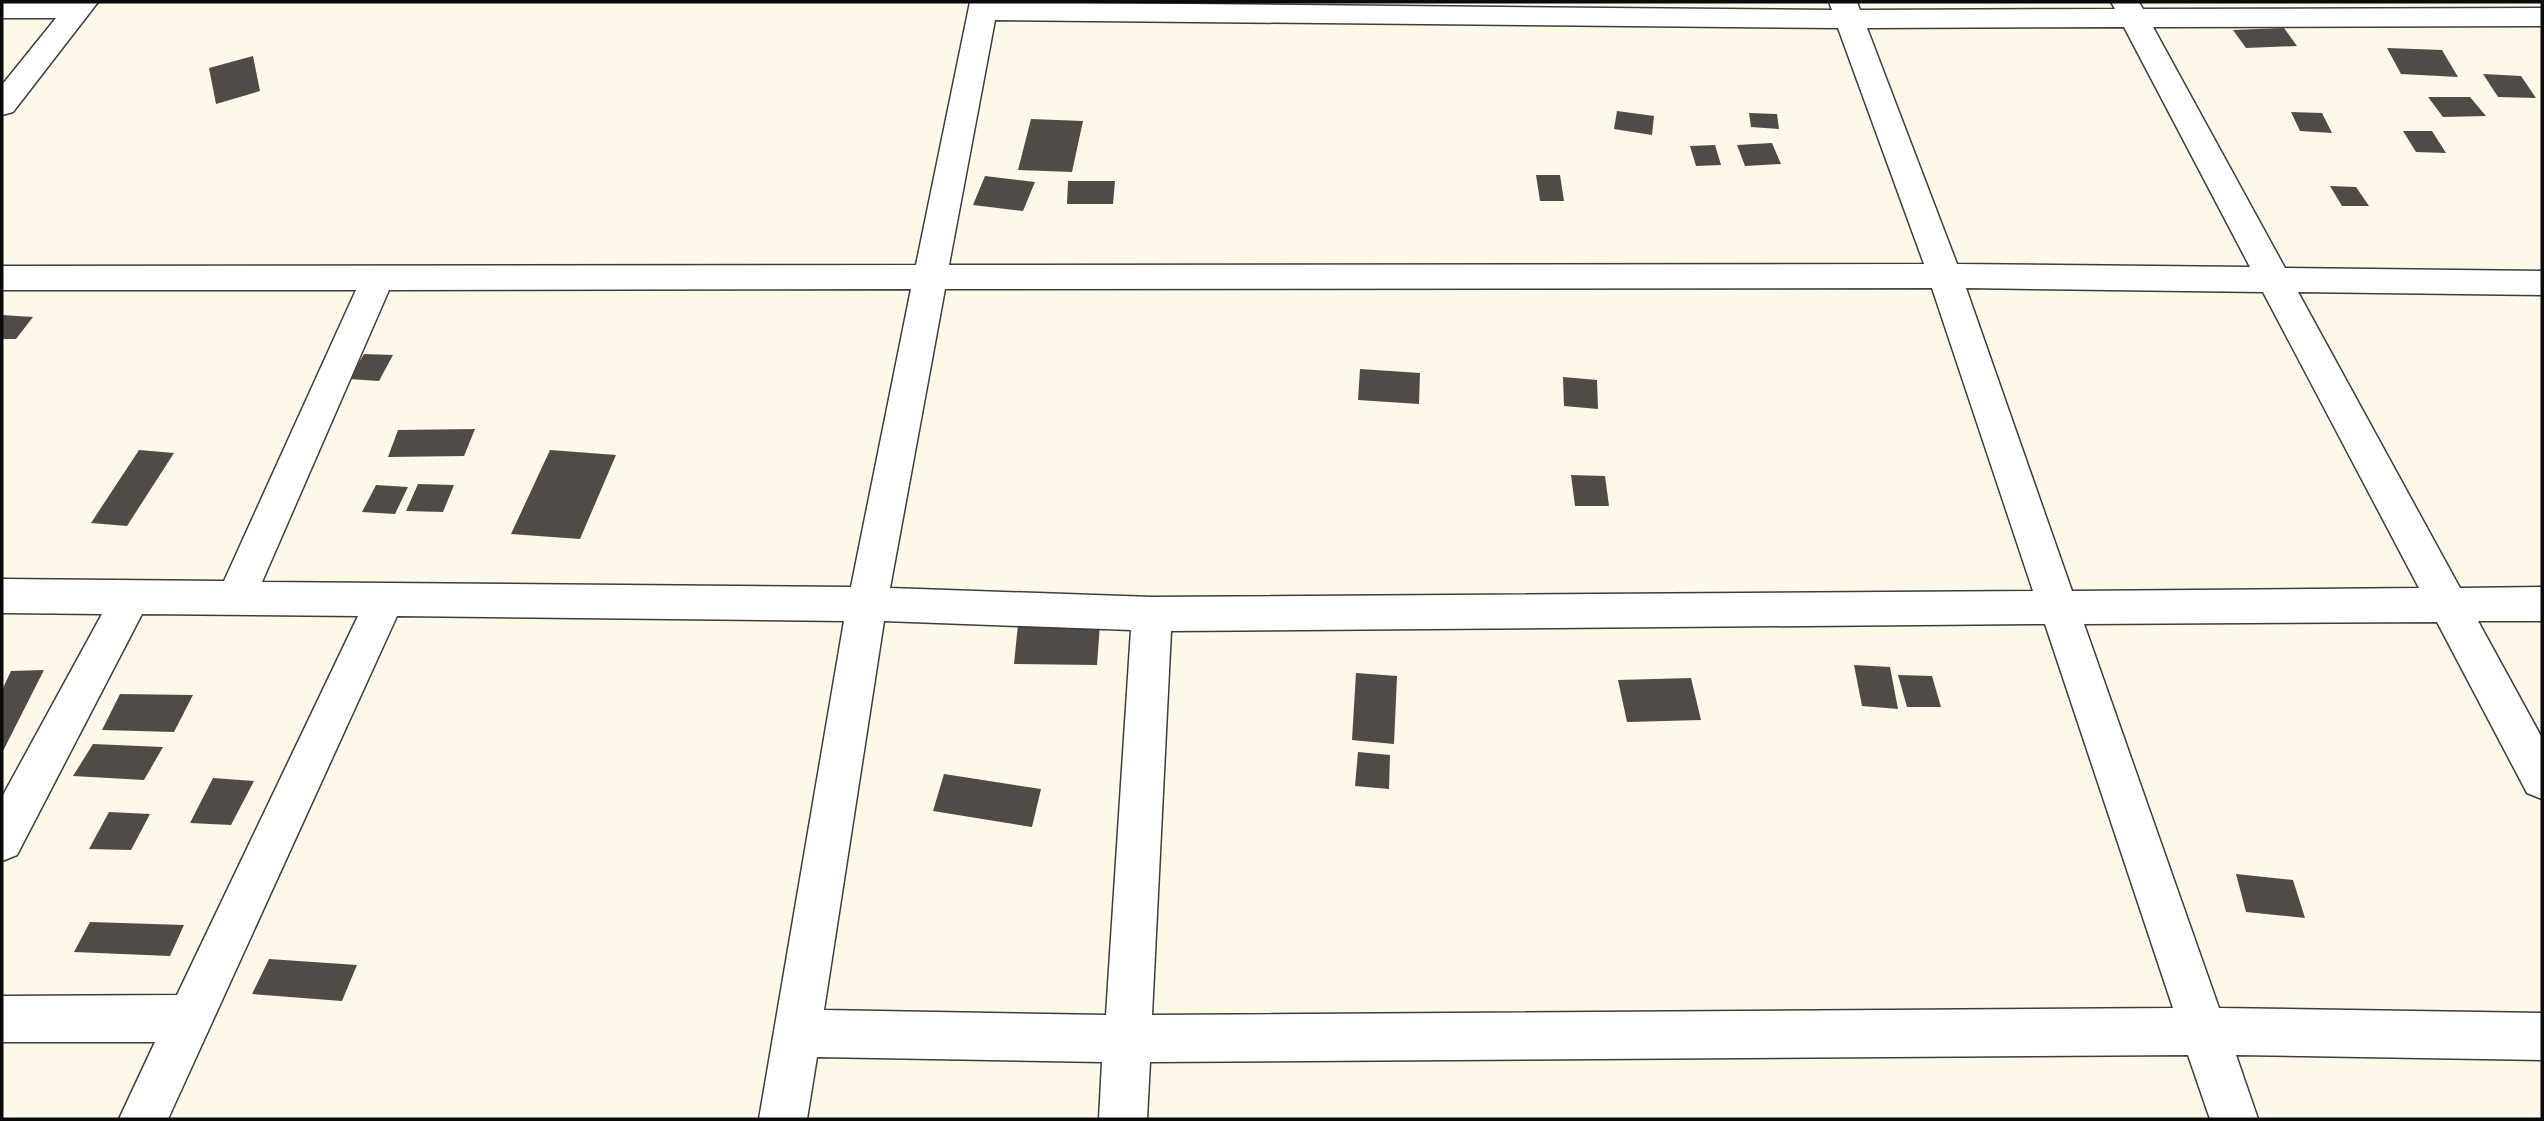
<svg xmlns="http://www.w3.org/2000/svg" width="2544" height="1121" font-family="'PT Serif',serif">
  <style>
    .building { fill: #514b47 }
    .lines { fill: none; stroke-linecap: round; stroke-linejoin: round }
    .street-casing { stroke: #3d3d3d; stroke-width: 3 }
    .street { fill: #fff; fill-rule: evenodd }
  </style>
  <rect width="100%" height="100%" fill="#fdf8e8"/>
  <path class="building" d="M2284,28L2297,46L2246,48L2233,30Z
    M2387,48L2442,50L2458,77L2401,74Z
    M253,56L260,91L216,104L209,68Z
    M2483,74L2521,76L2536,98L2498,97Z
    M2428,97H2470L2486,116L2443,117Z
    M1617,111L1654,116L1652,135L1614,129Z
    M2291,112L2322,113L2332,133L2300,131Z
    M1749,113L1777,114L1779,129L1751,127Z
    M1031,119L1083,121L1072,172L1018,170Z
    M2403,131H2432L2446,153L2416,152Z
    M1772,143L1781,164L1745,166L1737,145Z
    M1715,145L1721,165L1696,166L1690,146Z
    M1536,175H1560L1564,201H1540Z
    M985,176L1035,182L1023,211L973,205Z
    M1068,181H1115L1113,204H1067Z
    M2330,186L2356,187L2369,206H2342Z
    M2,315L33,317L16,339H2Z
    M364,354L393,355L379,381L349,379Z
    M1360,369L1420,373L1419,404L1358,400Z
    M1563,377L1597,380L1598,409L1564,406Z
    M475,429L464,456L388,457L398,430Z
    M139,450L174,453L127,526L91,523Z
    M550,450L616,455L580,539L511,534Z
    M1571,475L1605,476L1609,506H1575Z
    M418,484L454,485L443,512L406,511Z
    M376,485L408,487L395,514L362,512Z
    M1018,624H1100L1097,665L1014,664Z
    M1854,665L1890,667L1898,709L1862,706Z
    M44,670L2,753V690L11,671Z
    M1356,673L1397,676L1394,744L1352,740Z
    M1898,675L1932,676L1941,707H1907Z
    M1691,678L1701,720L1627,722L1618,680Z
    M120,694L193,695L174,732L102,730Z
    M93,744L163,747L144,780L73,776Z
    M1358,752L1390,755L1389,789L1355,786Z
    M944,774L1041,789L1032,827L933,811Z
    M213,778L254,781L231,825L190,823Z
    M109,812L150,814L131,850L89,849Z
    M2236,874L2293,880L2305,918L2246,912Z
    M90,922L184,925L170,956L74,952Z
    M269,959L357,965L342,1001L252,994Z"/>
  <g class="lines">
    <defs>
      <path id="street" d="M2,2H98L13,112L2,115V85L56,18H2Z
        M970,2L1832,10L1829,2H1857L1860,10L2115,9L2111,2H2139L2143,9L2542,8V26L2153,27L2285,268L2542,271V295L2298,292L2460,588L2542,587V621H2478L2542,738V799L2527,793L2437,622L2084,624L2219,1008L2542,1013V1060L2236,1055L2258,1119H2210L2188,1055L1150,1062L1147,1119H1099L1102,1062L817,1057L807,1119H759L844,621L397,616L168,1119H119L155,1042H2V996L177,995L358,616L142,614L17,855L2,861V797L102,614L2,613V579L224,581L356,290H2V266L916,265ZM995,20L1838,28L1924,264L949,265ZM2124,27L2250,267L1957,264L1867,28ZM1932,288L2033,591L1152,597L890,588L945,289ZM1966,288L2263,292L2419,588L2072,591ZM911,289L851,587L262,582L389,290ZM884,621L1131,630L1106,1015L824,1010ZM2045,624L2173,1008L1152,1015L1171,631Z"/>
    </defs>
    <use href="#street" class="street-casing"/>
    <use href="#street" class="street"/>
  </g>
  <rect width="2544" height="1121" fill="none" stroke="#0a0a0a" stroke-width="7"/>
</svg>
